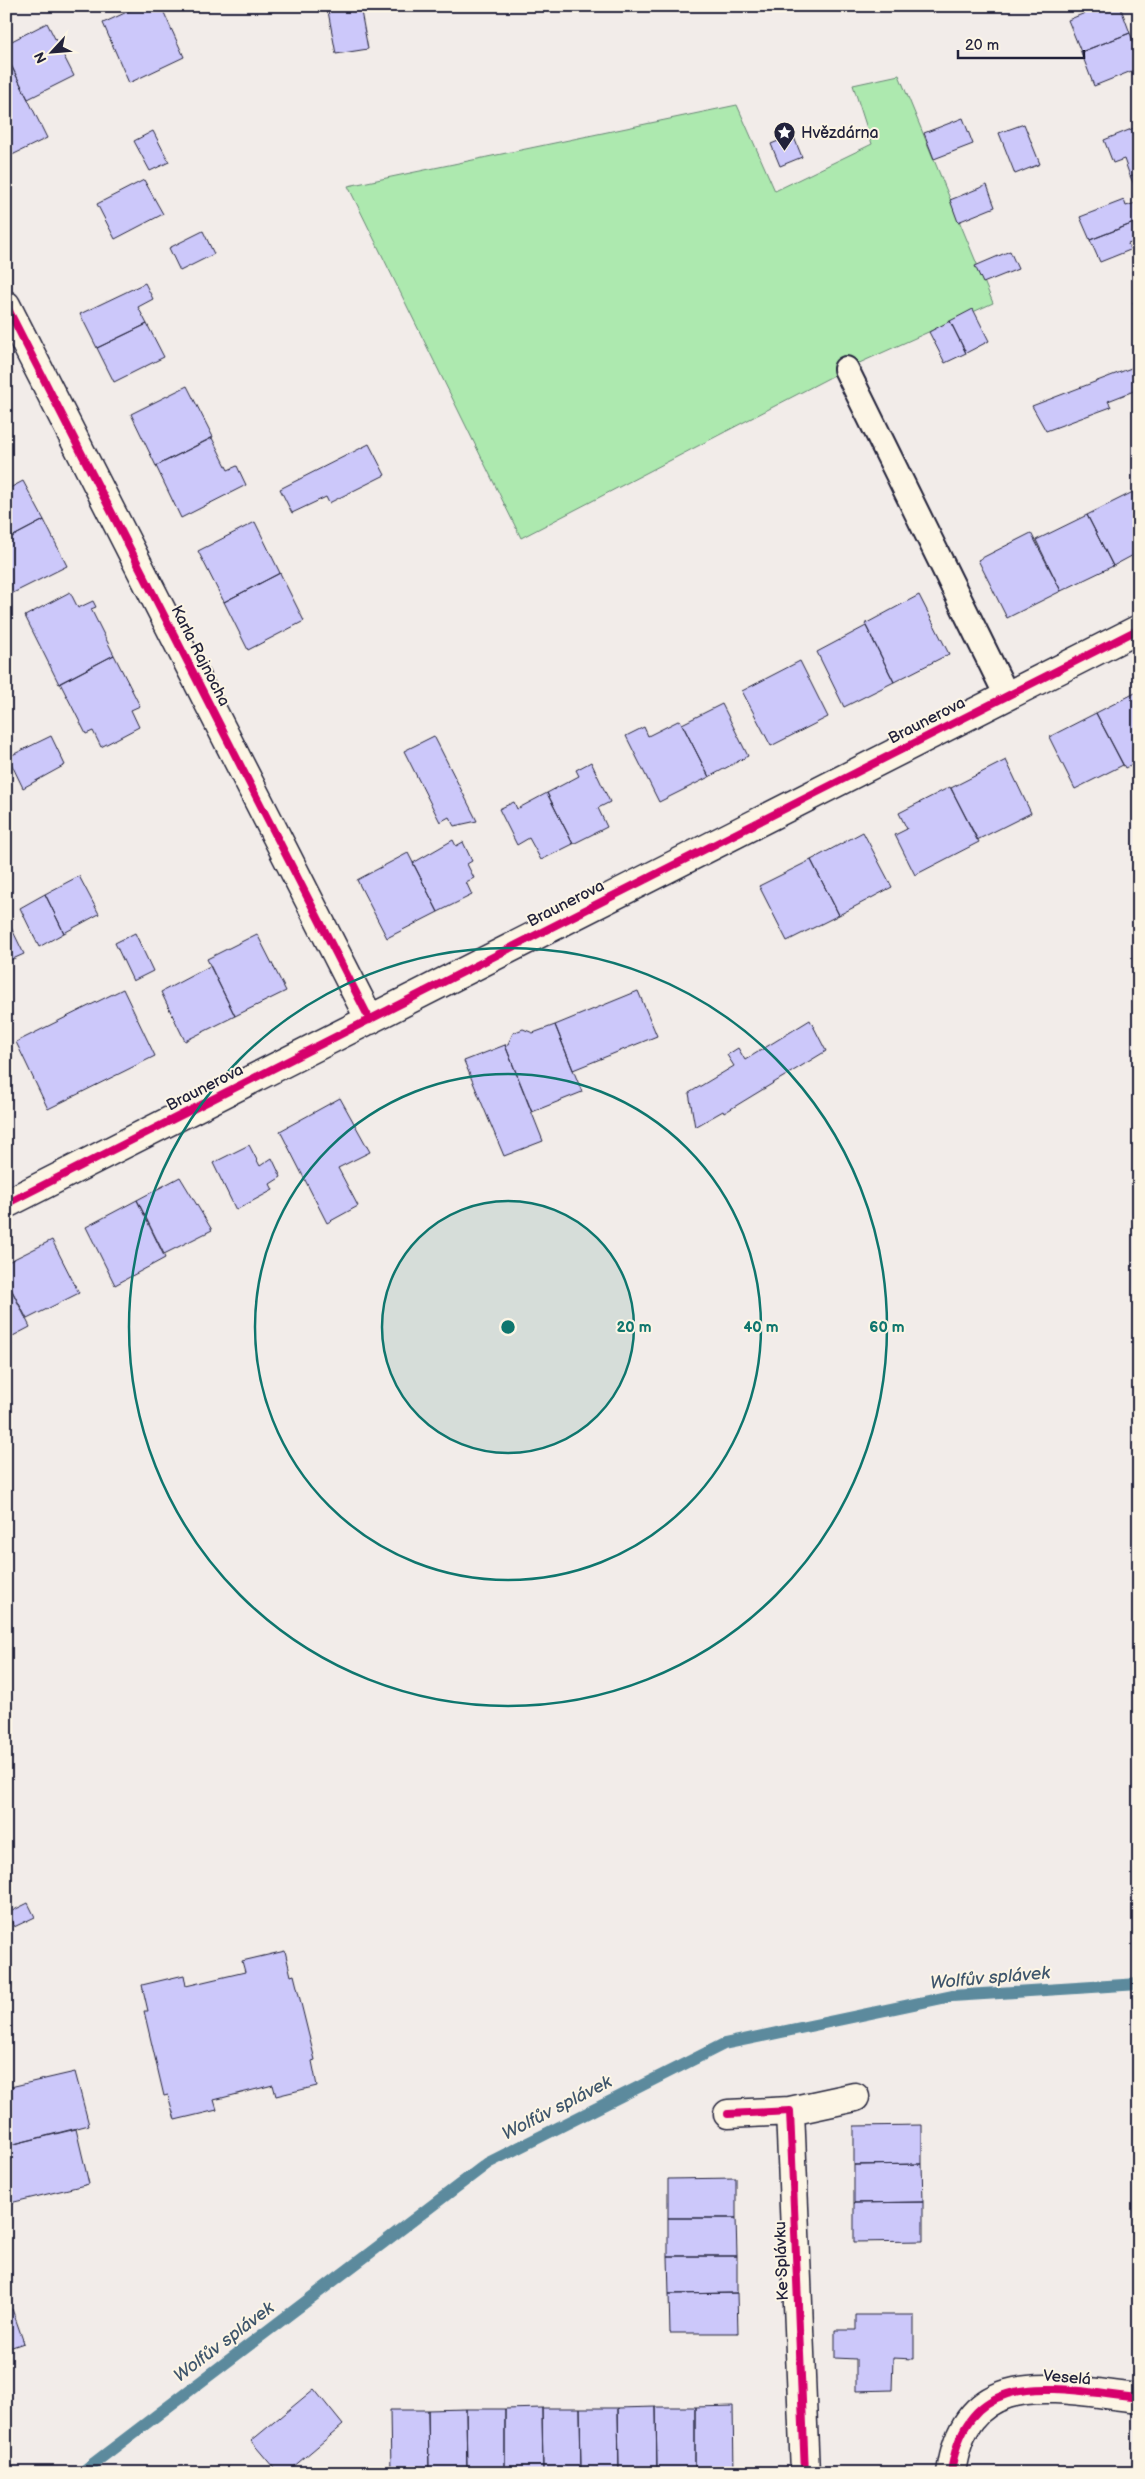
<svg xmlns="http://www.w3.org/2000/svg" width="1145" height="2479" font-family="'Balsamiq Sans',sans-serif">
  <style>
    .green { fill: #ade9af; stroke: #688675 }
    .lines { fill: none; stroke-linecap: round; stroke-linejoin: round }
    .stream { stroke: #5c8a9d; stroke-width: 12 }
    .building { fill: #ccc8fa; stroke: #22223b }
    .lane-casing { stroke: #22223b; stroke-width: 28 }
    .street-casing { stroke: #22223b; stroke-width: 31 }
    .lane { stroke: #fcf5e5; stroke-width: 24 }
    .street { stroke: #fcf5e5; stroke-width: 28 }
    .cycleway-casing { stroke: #fcf5e5; stroke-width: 11 }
    .cycleway { stroke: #d6006c; stroke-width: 8 }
    .ring { fill: none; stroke: #0f766e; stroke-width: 2.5 }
    .labels { text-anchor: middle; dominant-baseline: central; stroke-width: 4; stroke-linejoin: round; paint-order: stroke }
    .poi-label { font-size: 16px; fill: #22223b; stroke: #fcf5e5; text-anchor: start }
    .street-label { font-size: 16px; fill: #22223b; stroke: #fcf5e5 }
    .water-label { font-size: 18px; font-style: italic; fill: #3f566c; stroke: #fcf5e5 }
    .centre { fill: #0f766e; stroke: #fcf5e5; stroke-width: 2.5 }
    .ring-label { font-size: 15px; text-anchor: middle; font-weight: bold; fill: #0f766e; stroke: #fcf5e5; stroke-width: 4; stroke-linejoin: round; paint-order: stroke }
  </style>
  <rect width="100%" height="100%" fill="#f2ece9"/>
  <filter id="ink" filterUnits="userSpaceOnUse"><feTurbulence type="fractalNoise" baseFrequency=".02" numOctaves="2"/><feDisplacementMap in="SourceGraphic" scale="10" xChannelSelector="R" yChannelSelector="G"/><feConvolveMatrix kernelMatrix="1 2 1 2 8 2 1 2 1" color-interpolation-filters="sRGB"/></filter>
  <g filter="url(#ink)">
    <path class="green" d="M899,75L993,303L846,369L521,538L348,186L737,105L775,191L872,144L853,85Z"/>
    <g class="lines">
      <path class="stream" d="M81,2473L488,2163L724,2044L952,1996L1139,1984"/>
    </g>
    <path class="building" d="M140,6H161L184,57L129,83L103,23Z
      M327,6H360L368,49L336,54Z
      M1102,6H1120L1130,33L1081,52L1068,20Z
      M47,23L74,76L28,99L6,55V44Z
      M1130,33L1139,56V68L1094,86L1081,52Z
      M6,55L47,138L6,158Z
      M963,118L973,144L934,159L924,133Z
      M1024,124L1040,164L1015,174L999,133Z
      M1139,126V173L1130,176L1124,159L1113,163L1104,140Z
      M153,131L169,162L150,171L134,141Z
      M793,135L802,157L780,166L771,144Z
      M1139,173V196L1130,176Z
      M144,180L163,214L115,239L97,204Z
      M987,185L995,207L958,222L950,200Z
      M1124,200L1126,206L1139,202V221L1090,240L1080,217Z
      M1139,221V240L1128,244L1130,250L1100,262L1090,240Z
      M203,231L214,254L180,271L169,248Z
      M1010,251L1018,269L983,283L975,266Z
      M145,283L153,299L138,307L147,324L97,348L80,314Z
      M1139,300V317L1133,302Z
      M973,309L989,341L966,353L950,321Z
      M950,321L966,353L945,363L929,332Z
      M147,324L164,357L114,382L97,348Z
      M1139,365V389L1108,401L1111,407L1046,431L1032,406Z
      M187,386L213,437L156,466L131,414Z
      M212,438L228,470L237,466L246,485L181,518L156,466Z
      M369,444L385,475L329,503L326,497L292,513L280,489Z
      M23,481L44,520L6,540V490Z
      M1139,489V552L1113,566L1087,515Z
      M1087,515L1113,566L1061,591L1036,540Z
      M44,520L67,566L11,594L6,585V540Z
      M255,522L280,573L224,602L198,551Z
      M1031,533L1061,591L1007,618L978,560Z
      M280,573L304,621L248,650L224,602Z
      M70,592L78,608L93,601L96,607L91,609L114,655L59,684L25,616Z
      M919,595L949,654L894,682L865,624Z
      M866,626L894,682L844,707L817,652Z
      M114,655L140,706L131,710L139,727L101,747L93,731L86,734L60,683Z
      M800,661L828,717L771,746L742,691Z
      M1139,691V761L1125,768L1096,713Z
      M722,704L748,756L709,777L682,724Z
      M1096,713L1123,765L1075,789L1049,737Z
      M680,720L709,777L659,802L626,736L644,727L648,736Z
      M51,736L65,765L23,788L8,757Z
      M434,736L477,821L454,826L449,817L440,822L404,751Z
      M1006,760L1031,813L977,840L951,788Z
      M591,762L610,802L598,808L607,827L573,844L547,793L579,776L576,770Z
      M950,787L979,842L915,875L895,835L907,829L899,813Z
      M547,793L573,844L541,860L529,838L517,845L499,809L514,802L517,809Z
      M863,832L892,887L839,915L811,860Z
      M453,840L456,846L463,842L472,861L467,864L474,878L466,882L472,895L438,912L413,863Z
      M408,853L438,912L387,938L357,880Z
      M811,860L839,915L787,941L759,886Z
      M79,876L99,914L64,933L45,894Z
      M45,894L64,933L39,947L20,908Z
      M6,917L24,954L6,962Z
      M135,933L153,971L133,981L115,943Z
      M257,934L286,991L235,1016L207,959Z
      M210,966L235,1016L185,1041L161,992Z
      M123,989L155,1056L48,1109L16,1042Z
      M638,991L657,1036L573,1070L555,1025Z
      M810,1020L826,1051L724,1113L723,1111L695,1127L689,1093L734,1066L727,1055L738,1048L745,1060Z
      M555,1025L582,1092L532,1112L505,1045L508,1044L513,1033L523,1029L533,1033Z
      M505,1045L543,1141L504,1156L464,1061Z
      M340,1098L370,1152L338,1168L358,1206L327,1223L280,1131Z
      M249,1145L260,1166L272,1158L281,1177L270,1184L273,1190L236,1210L213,1163Z
      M180,1177L212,1230L164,1254L137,1200Z
      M137,1200L165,1258L115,1285L86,1227Z
      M52,1240L79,1293L27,1319L6,1279V1263Z
      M6,1279L30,1327L9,1338L12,1345L6,1348Z
      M28,1903L35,1917L14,1927L8,1913Z
      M285,1951L291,1976L294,1975L315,2060L312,2061L317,2086L276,2096L273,2085L214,2100L217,2110L175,2120L168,2095L164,2096L144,2011H148L142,1985L184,1975L186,1986L245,1972L242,1961Z
      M75,2072L89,2125L6,2146V2088Z
      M922,2125V2164L854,2165V2126Z
      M76,2129L89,2184L6,2204V2146Z
      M922,2164L923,2202L854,2203V2165Z
      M736,2178V2218H668V2179Z
      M923,2202V2241L854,2242V2203Z
      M668,2218H736L737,2256H668Z
      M668,2256H737V2293L669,2294Z
      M737,2293L738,2333H670L669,2294Z
      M12,2309L24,2343L6,2349V2311Z
      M856,2315H914V2359L893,2358L892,2390L856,2391V2359L835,2358V2330H856Z
      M314,2389L343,2425L286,2473H278L251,2441Z
      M733,2406L734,2473H695V2407Z
      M656,2407L657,2473H619L618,2408Z
      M656,2407H695V2473H657Z
      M542,2408L543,2473H505V2409Z
      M542,2408H580L581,2473H543Z
      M580,2408H618L619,2473H581Z
      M466,2409L467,2473H429L428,2410Z
      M466,2409H505V2473H467Z
      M390,2410H428L429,2473H391Z"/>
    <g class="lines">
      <defs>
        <path id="lane" d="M846,369L1007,696"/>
        <path id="street" d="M6,305L370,1020
          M6,1204L1139,629
          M790,2111L855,2097
          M728,2114L790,2111L805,2473
          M951,2473C966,2362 1058,2390 1139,2398"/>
      </defs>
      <use href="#lane" class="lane-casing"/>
      <use href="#street" class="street-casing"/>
      <use href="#lane" class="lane"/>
      <use href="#street" class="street"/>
      <defs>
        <path id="cycleway" d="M6,305L370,1020
          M6,1204L1139,629
          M728,2114L790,2111L805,2473
          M951,2473C966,2362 1058,2390 1139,2398"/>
      </defs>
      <use href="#cycleway" class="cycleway-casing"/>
      <use href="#cycleway" class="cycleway"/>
    </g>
  </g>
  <circle cx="508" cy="1327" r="126" fill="#0f766e" fill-opacity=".12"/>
  <g class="ring">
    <circle cx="508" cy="1327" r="126"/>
    <circle cx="508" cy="1327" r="253"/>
    <circle cx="508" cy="1327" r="379"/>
  </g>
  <defs>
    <symbol id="sight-pin" viewBox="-11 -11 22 30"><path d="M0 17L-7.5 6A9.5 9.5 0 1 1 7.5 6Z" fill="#22223b" stroke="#fcf5e5"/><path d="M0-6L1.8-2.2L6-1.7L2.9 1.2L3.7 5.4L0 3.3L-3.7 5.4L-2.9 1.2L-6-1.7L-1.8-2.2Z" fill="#fff"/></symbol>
  </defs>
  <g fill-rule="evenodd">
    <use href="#sight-pin" x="772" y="120" width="25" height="34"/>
  </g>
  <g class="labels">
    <g class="poi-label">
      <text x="801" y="133">Hvězdárna</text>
    </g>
    <g class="street-label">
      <text transform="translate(200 656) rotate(63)">Karla Rajnocha</text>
      <text transform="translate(927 721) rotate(-27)">Braunerova</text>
      <text transform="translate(566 904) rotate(-27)">Braunerova</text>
      <text transform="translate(205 1088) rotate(-27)">Braunerova</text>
      <text transform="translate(782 2261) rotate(-92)">Ke Splávku</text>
      <text transform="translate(1067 2378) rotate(5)">Veselá</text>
    </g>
    <g class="water-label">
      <text transform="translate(990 1978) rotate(-5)">Wolfův splávek</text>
      <text transform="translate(557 2108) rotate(-27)">Wolfův splávek</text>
      <text transform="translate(224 2342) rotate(-37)">Wolfův splávek</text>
    </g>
  </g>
  <circle cx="508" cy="1327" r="8" class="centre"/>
  <g class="ring-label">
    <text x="634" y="1332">20 m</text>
    <text x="761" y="1332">40 m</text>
    <text x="887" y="1332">60 m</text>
  </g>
  <rect width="1145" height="2479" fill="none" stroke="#fcf5e5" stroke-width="25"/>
  <rect x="12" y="12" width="1120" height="2454" fill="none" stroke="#22223b" stroke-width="2" filter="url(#ink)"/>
  <g transform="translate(52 52) rotate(244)" stroke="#fcf5e5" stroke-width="4" paint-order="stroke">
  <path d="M0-4L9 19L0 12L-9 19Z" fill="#22223b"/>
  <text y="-8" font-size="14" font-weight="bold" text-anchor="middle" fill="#22223b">N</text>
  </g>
  <path d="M958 50v8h126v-8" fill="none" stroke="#22223b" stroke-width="2.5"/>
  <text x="965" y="50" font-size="15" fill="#22223b" stroke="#fcf5e5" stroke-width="4" paint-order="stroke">20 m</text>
</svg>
